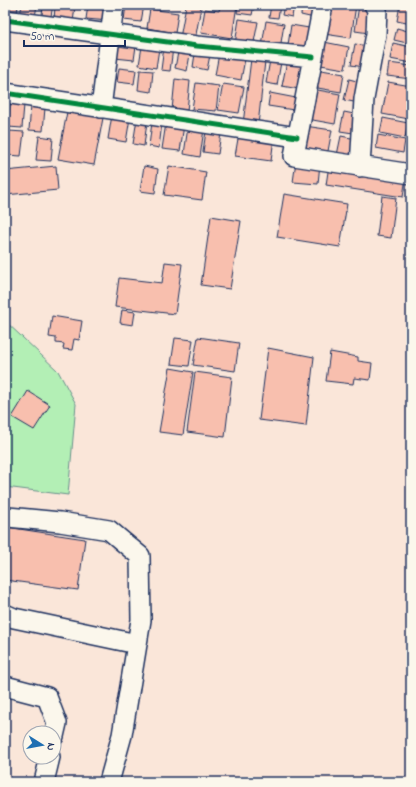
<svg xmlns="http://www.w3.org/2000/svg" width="416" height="787" font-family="'Indie Flower',sans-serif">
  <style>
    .green { fill: #b3efb5; stroke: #678f8a }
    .building { fill: #f8bfae; stroke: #1b2f5e }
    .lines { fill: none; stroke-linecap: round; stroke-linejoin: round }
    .minor-casing { stroke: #1b2f5e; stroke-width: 22 }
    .minor { stroke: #fbf7ec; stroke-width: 19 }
    .cycleway-casing { stroke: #fbf7ec; stroke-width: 8 }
    .cycleway { stroke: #00873e; stroke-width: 5 }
  </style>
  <rect width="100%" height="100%" fill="#fae6d9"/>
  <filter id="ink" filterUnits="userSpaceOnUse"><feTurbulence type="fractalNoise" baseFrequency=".025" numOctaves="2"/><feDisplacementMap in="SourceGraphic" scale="8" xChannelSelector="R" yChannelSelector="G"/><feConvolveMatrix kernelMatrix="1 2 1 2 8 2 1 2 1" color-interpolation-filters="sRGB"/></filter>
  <g filter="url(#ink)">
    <path class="green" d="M5,321L58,371L76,404L68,495L5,487Z"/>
    <path class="building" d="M5,5H18L17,15L5,13Z
      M22,5H37L35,17L20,15Z
      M43,5H53L51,16L42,15Z
      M55,5H75L73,23L54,21Z
      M88,5H111L109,21L86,19Z
      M126,5H144L141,22L124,20Z
      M186,5L201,7L195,40L180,38Z
      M220,5H237L232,38L201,33L205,9L219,11Z
      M238,5H254L252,15L237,13Z
      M271,5H280L278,18L269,17Z
      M284,5H294L292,17L282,15Z
      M302,5H316L314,18L301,15Z
      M328,5H356L351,38L324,34Z
      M359,5H388L383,35L355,31Z
      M400,5L411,6V24L397,21Z
      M150,9L178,13L175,33L147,28Z
      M239,19L258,22L253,47L235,44Z
      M266,21L284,24L280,49L262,46Z
      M291,25L309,28L306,48L288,45Z
      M397,28L411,32V44L394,40Z
      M118,37L137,39L134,60L115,58Z
      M143,40L160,42L156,68L139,65Z
      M319,41L349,47L345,69L315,64Z
      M393,43L411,47V63L390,59Z
      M355,44L381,48L377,69L351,65Z
      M164,47L173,48L170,71L161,70Z
      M179,47L191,49L187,71L175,68Z
      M196,47L211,50L207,70L193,67Z
      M219,54L245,59L241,80L215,75Z
      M251,59L265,61L258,125L243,124Z
      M270,60L281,62L277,85L266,83Z
      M287,61L303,64L299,89L282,86Z
      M389,63L411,66V79L387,76Z
      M119,68L136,70L134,84L117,82Z
      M316,69L344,74L341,92L312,87Z
      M140,70L153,71L151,92L138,90Z
      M175,79L190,81L187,111L172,110Z
      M349,79L372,85L368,105L344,100Z
      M388,82L411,86V109L409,119L382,114Z
      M196,83L219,86L216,111L192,109Z
      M223,84L244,87L239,113L218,110Z
      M312,89L340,94L335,124L307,119Z
      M270,93L296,98L294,110L268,106Z
      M10,103L24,105L22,128L8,127Z
      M31,106L45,108L43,131L29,130Z
      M67,112L103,118L94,165L58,159Z
      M344,112L369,117L366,135L340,131Z
      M112,115L130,118L126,142L108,139Z
      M383,118L408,123L405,138L380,133Z
      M137,119L147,121L144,146L133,144Z
      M152,122L162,123L159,148L149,146Z
      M166,123L184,125L180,151L162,149Z
      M305,126L332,130L328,151L302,147Z
      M188,127L204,129L200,157L184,154Z
      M9,131L24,132L21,156L7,155Z
      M206,131L221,133L218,154L203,152Z
      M239,133L274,138L271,161L235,156Z
      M378,135L405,140L403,153L376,148Z
      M39,136L53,138L51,161L36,160Z
      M341,136L366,141L363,160L337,155Z
      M296,161L320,163L318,184L293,182Z
      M329,165L406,177L403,197L326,185Z
      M56,166L58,190L5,195V171Z
      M144,166L158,169L155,193L140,191Z
      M169,166L206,172L202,200L164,195Z
      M284,194L347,204L340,247L277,237Z
      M382,196L396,198L391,238L377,236Z
      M211,216L241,221L230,289L201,285Z
      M165,262L182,264L175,314L115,307L119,278L162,283Z
      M122,310L135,312L133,325L120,323Z
      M52,316L82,321L79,340L74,339L72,350L63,349L64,344L56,343V338L49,337Z
      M198,337L239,343L235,371L193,365Z
      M175,338L193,340L189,366L171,364Z
      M268,348L314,357L306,426L259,420Z
      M330,352L358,357V361L372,363L370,380L354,378L353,384L326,381Z
      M170,368L193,372L183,435L159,432Z
      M195,372L232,377L225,437L187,432Z
      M28,391L50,405L34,430L12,417Z
      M6,527L85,539L78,590L5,580Z"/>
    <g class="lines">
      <defs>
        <path id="minor" d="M323,5L294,156L411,174
          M5,20L197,46L313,57
          M5,93L297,137
          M101,108L114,5
          M360,167L364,99L376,34L377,9L374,5
          M5,518L8,517L60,522L109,530L140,556L141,620L122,735L109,782
          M5,614L14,618L137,644
          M5,686L47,697L57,723L54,736
          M44,782L50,757"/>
      </defs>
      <use href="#minor" class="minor-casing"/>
      <use href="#minor" class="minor"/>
      <defs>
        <path id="cycleway" d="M5,20L197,46L313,57
          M5,93L297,137"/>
      </defs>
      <use href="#cycleway" class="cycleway-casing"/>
      <use href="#cycleway" class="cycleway"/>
    </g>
  </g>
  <rect width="416" height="787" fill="none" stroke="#fbf7ec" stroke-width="20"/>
  <rect x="10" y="10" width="396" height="767" fill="none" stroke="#1b2f5e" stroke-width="1.5" filter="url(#ink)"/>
  <g transform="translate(42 745) rotate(101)"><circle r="19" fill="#fbf7ec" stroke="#a1a7b3"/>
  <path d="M0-3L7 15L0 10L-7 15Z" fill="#1f6fb2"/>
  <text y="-6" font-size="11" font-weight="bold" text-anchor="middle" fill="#1b2f5e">N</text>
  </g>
  <path d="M24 40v6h101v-6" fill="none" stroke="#1b2f5e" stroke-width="2"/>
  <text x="30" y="40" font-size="12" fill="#1b2f5e" stroke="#fbf7ec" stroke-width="3" paint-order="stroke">50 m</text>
</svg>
